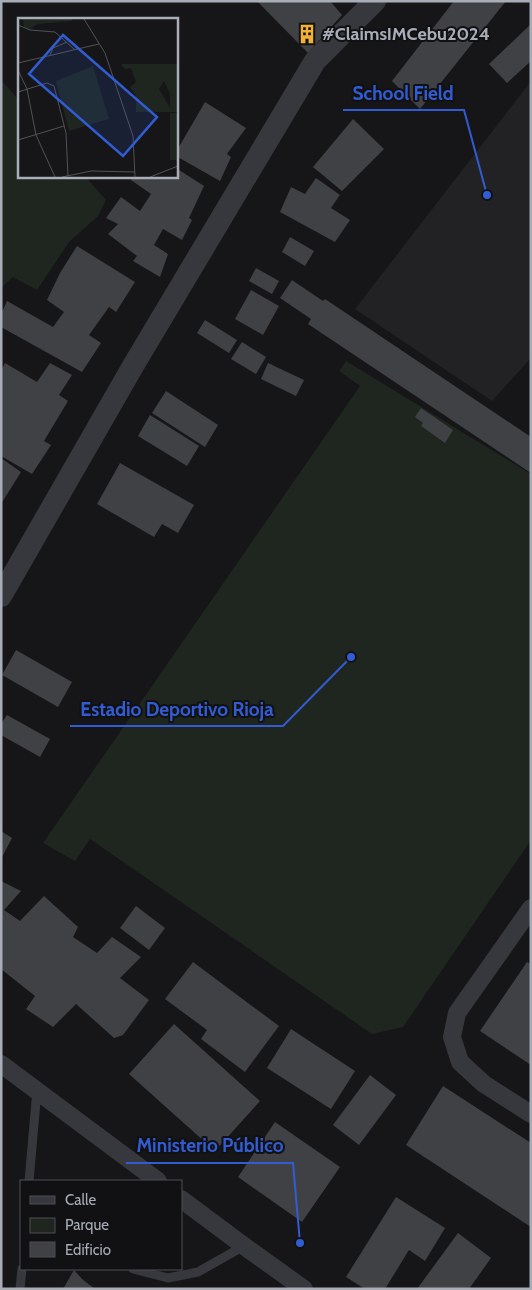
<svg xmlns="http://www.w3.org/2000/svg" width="532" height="1290" font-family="Cabin,sans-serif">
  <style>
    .built { fill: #222225 }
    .green { fill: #1e261f }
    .building { fill: #404145 }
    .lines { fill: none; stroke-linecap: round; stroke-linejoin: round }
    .service { stroke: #37383d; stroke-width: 9 }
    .minor { stroke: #37383d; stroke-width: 18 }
    .tertiary { stroke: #37383d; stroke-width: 22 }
    .labels { text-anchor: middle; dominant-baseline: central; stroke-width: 4; stroke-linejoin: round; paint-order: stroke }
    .poi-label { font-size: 18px; font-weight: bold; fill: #a8adb8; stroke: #111113; text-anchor: start }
    .inset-road { fill: none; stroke: #505258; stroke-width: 1 }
    .view { fill: #325cd3; fill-opacity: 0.15; stroke: #325cd3; stroke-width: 2.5 }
    .inset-edge { fill: none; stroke: #a8adb8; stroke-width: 2.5 }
    .leader { fill: none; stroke: #325cd3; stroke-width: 2 }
    .callout-dot { fill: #325cd3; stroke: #111113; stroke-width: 2 }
    .callout-label { font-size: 19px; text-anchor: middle; font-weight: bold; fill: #325cd3; stroke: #111113; stroke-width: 4; stroke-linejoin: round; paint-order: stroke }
  </style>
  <rect width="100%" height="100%" fill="#161618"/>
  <path class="built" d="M531,81V358L492,401L355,309Z"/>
  <path class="green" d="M1,80L19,100V176H85L106,200L98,216L69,242L37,290L13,277L1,288Z
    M346,361L531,474V840L403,1027L372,1034L90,839L75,861L43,843L360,386L339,371Z"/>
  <path class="building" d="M257,1H330L342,15L308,53Z
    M454,1H506L420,109L392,81Z
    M531,24V61L507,83L489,64Z
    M205,102L246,128L227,154L231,157L220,181L176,156V152Z
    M353,119L384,149L342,191L313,167Z
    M176,168L204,186L189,218L192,220L182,240L163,229L154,245L168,254L160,277L133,261L137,256L108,234L118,224L106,218L121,197L140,211L151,194L131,180L132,176H176Z
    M316,178L340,195L331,208L350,220L335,242L280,212L291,187L305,194Z
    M290,237L314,251L305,266L282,252Z
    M77,246L135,282L116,312L109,307L89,335L101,343L82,372L1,327V314L7,301L53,327L64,312L47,300L60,273Z
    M256,268L279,281L272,294L249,281Z
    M292,280L323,301L325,299L531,437V473L308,324L311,319L280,298Z
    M251,290L279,306L263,335L235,319Z
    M205,320L237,340L229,353L197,333Z
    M242,342L266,357L256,374L231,359Z
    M5,363L37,382L50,363L72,375L59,395L68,401L44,441L51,445L32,474L1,456V371Z
    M268,363L304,380L296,396L261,379Z
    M166,391L218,425L205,447L152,413Z
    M421,408L453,430L445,443L421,426L423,423L415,417Z
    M150,415L199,446L187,466L138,436Z
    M1,458L21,472L1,504Z
    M120,463L194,505L178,533L162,524L154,537L97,504Z
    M16,650L72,682L58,707L2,675Z
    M7,715L50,739L40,757L1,735V724Z
    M1,831L12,838L1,859Z
    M1,881L21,891L4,910L20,921L44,896L78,927L73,937L97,953L112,937L141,957L120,978L149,1000L123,1035L114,1038L76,1004L53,1027L26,1009L35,996L1,969Z
    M136,906L165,928L149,950L120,928Z
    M193,962L279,1026L245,1072L201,1039L207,1030L165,999Z
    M527,962L531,964V1065L480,1031Z
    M174,1024L260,1101L215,1151L129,1074Z
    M291,1029L355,1071L331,1109L267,1068Z
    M370,1075L396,1095L359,1145L333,1125Z
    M443,1086L531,1143V1227L406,1145Z
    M275,1122L340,1167L302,1222L238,1177Z
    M396,1197L445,1228L425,1261L409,1250L385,1289H365L346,1277Z
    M458,1233L491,1258L469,1289H417Z
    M74,1270L82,1279L95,1289H63Z"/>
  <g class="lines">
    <path class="service" d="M29,1181L37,1090
      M133,1269L168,1278L198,1272L244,1246
      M20,1289L22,1269"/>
    <path class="minor" d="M531,908L457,1013L452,1037L460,1062L484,1084L531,1114
      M1,1064L158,1181
      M181,1199L244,1246L304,1289"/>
    <path class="tertiary" d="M1,596L133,366L315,61L375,1"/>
  </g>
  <defs>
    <symbol id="building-bare" viewBox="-9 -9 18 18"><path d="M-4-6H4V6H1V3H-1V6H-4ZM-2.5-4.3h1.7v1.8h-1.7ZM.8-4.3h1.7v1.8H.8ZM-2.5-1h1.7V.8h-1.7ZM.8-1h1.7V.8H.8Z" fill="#f2b134" stroke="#111113" stroke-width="2.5" paint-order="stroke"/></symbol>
  </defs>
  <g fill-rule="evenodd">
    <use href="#building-bare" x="293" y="20" width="28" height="28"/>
  </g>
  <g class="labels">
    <g class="poi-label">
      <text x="322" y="34">#ClaimsIMCebu2024</text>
    </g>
  </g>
  <g transform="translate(18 18)">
    <rect width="160" height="160" fill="#161618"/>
    <path d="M5,1H54V3L19,6L12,11L6,9ZM103,46H160V94H118V78L112,69L118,64L113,50L107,51ZM146,63L152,76V90L141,71ZM75,48L91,101L51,113L38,63ZM152,95H160V142H152Z" fill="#1e261f" fill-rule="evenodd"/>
    <path class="inset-road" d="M66,1L87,35L115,118L117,159M0,7L12,12L37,14L57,32M32,37L35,30L49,24M0,45L81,26M0,52L9,71L18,117L37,159M0,74L29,65L36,68L48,115L50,158M0,122L46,108M44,159L73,153L117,154M132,159L160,148"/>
    <path class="view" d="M45,17L139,99L105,138L11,56Z"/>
    <rect width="160" height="160" class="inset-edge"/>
  </g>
  <path class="leader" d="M487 195L464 110H343M351 657L283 726H70M300 1243L293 1163H126"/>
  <g class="callout-dot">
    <circle cx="487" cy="195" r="5"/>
    <circle cx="351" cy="657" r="5"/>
    <circle cx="300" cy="1243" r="5"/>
  </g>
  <g class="callout-label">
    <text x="403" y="100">School Field</text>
    <text x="177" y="716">Estadio Deportivo Rioja</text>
    <text x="210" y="1152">Ministerio Público</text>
  </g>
  <rect width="532" height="1290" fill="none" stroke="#a8adb8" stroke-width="5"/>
  <rect x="20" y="1180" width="162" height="90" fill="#111113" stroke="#4d4f55"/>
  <rect x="30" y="1196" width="25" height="8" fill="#37383d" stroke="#4d4f55"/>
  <text x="65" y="1205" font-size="15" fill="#a8adb8">Calle</text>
  <rect x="30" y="1218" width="25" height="15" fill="#1e261f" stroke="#4d4f55"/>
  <text x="65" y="1230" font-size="15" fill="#a8adb8">Parque</text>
  <rect x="30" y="1242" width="25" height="15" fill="#404145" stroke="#4d4f55"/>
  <text x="65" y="1255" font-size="15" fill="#a8adb8">Edificio</text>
</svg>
